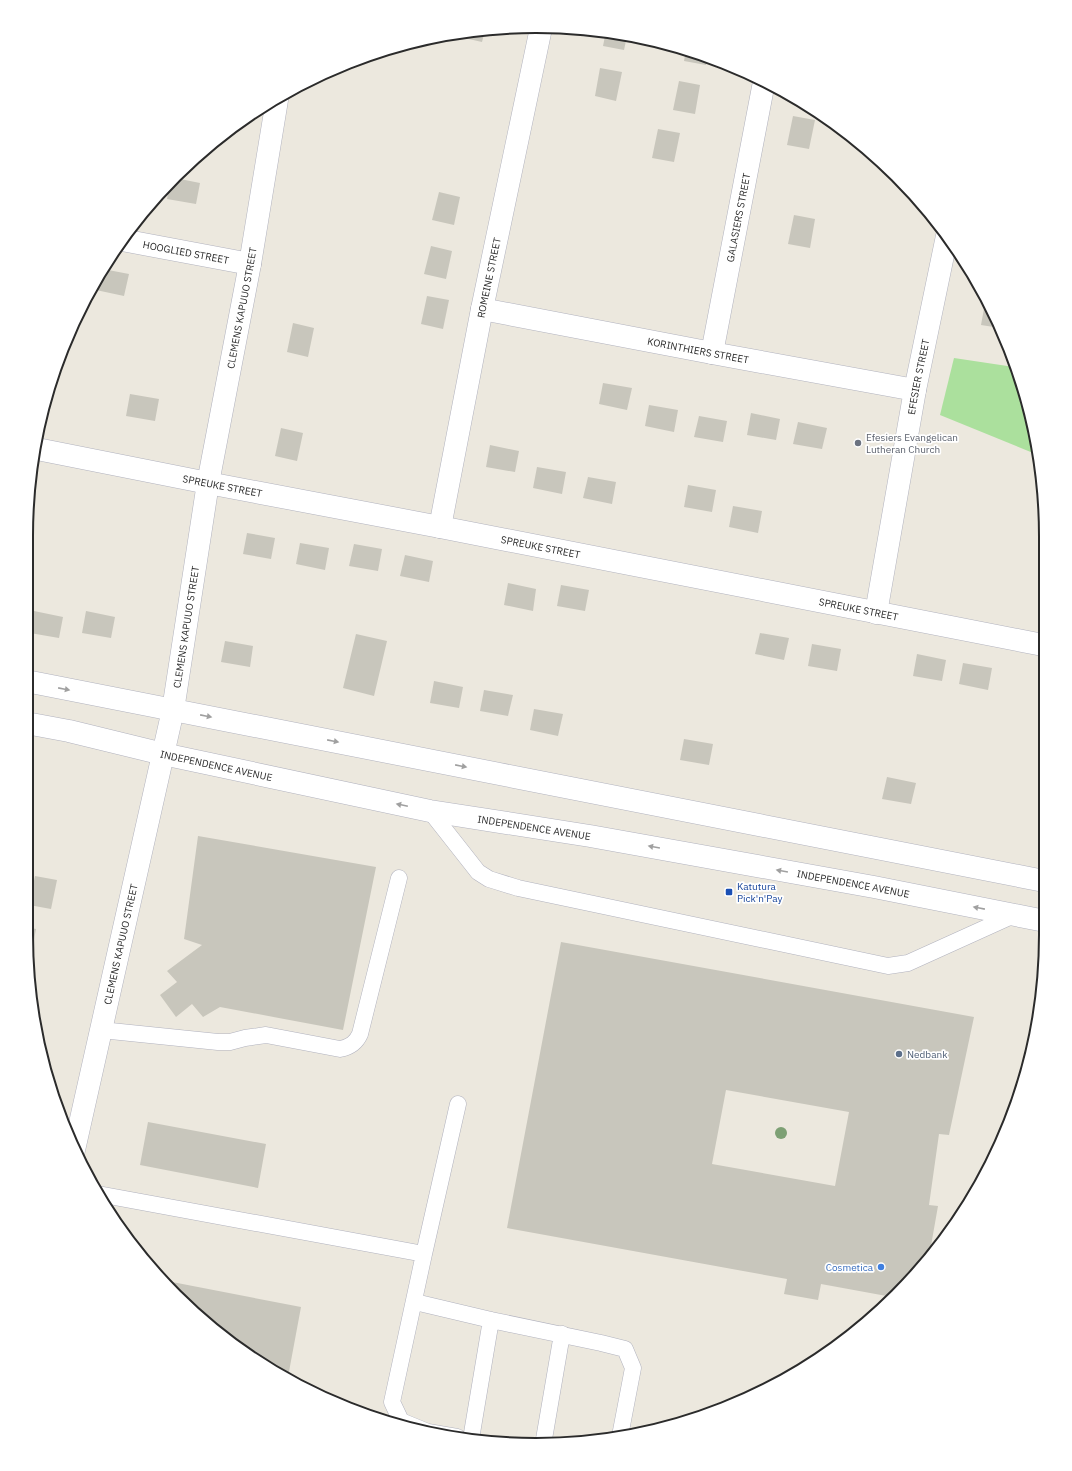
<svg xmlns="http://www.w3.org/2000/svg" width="1072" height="1471" font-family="'IBM Plex Sans',sans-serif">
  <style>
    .green { fill: #abe09d }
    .building { fill: #c8c6bc; fill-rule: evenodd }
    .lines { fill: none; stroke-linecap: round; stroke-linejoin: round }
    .service-casing { stroke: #b1b2be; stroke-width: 17 }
    .minor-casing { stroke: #b1b2be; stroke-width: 23 }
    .secondary-casing { stroke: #b1b2be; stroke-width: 23 }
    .service { stroke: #fff; stroke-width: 16 }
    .minor { stroke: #fff; stroke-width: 22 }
    .secondary { stroke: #fff; stroke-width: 22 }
    .tree { fill: #7da074 }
    .oneway { fill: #a0a0a0 }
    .worship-dot { fill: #6b7280; stroke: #fff; stroke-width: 1.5 }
    .transit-dot { fill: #1a4fb4; stroke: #fff; stroke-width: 1.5 }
    .service-dot { fill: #5c6f8a; stroke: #fff; stroke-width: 1.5 }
    .shop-dot { fill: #3f7fe0; stroke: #fff; stroke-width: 1.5 }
    .labels { text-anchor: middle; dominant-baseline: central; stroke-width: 3.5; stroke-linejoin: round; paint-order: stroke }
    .street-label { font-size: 10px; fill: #2b2b2b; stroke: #fff }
    .worship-label { font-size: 10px; fill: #5b616d; stroke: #fff; text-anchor: start }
    .transit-label { font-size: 10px; fill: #164399; stroke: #fff; text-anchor: start }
    .service-label { font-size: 10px; fill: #4e5e75; stroke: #fff; text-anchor: start }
    .shop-label { font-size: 10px; fill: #366cbe; stroke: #fff; text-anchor: end }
    .rim { fill: none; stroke: #2b2b2b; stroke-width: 2 }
  </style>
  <rect width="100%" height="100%" fill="#ece8de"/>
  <path class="green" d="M954,358L1014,367L1038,455L940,415Z"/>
  <path class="building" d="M485,30L482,42L460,37L461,34Z
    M606,31L627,36L624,50L603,46Z
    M686,50L700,53L707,56L706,65L684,61Z
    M600,68L622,72L616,101L595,96Z
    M679,81L700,85L695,114L673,110Z
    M793,116L815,120L809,149L787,145Z
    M658,129L680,133L674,162L652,158Z
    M175,178L200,183L196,204L167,199L170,183Z
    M439,192L460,197L454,225L432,220Z
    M794,215L815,219L810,248L788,244Z
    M431,246L452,251L446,279L424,274Z
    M103,269L129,274L124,296L96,290L98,279Z
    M427,296L449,300L443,329L421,324Z
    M985,303L1000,328L981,325Z
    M293,323L314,328L308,357L287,352Z
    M603,383L632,388L627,410L599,404Z
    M130,394L159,399L155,421L126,416Z
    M649,405L678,410L674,432L645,426Z
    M751,413L780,419L776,440L747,435Z
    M699,416L727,421L723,442L694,437Z
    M798,422L827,428L822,449L793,444Z
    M281,428L303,433L297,461L275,456Z
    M490,445L519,451L515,472L486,467Z
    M537,467L566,472L562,494L533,488Z
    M588,477L616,482L612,504L583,498Z
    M688,485L716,490L712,512L684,507Z
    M733,506L762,511L758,533L729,527Z
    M247,533L275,538L271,559L243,554Z
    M300,543L329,548L325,570L296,564Z
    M354,544L382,549L378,571L349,566Z
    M405,555L433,561L429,582L400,576Z
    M508,583L536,589L533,611L504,605Z
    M561,585L589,590L585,611L557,606Z
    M34,611L63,617L59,638L30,633Z
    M86,611L115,617L111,638L82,633Z
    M760,633L789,638L784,660L755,654Z
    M356,634L387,641L374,696L343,688Z
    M225,641L253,646L250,667L221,662Z
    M812,644L841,649L837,671L808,666Z
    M917,654L946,660L942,681L913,676Z
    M963,663L992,668L988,690L959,684Z
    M434,681L463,687L459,708L430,703Z
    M484,690L513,695L508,716L480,711Z
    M534,709L563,714L558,736L530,730Z
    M684,739L713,744L709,765L680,760Z
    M887,777L916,783L911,804L882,799Z
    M198,836L376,867L343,1030L220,1007L203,1017L192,1004L176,1017L160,995L177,982L167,971L202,945L184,939Z
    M35,876L57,880L51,909L29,905Z
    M26,927L36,929L30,960L26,935Z
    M561,942L974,1017L949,1135L939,1134L929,1205L938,1206L929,1257L920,1271L892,1297L821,1284L818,1300L784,1294L787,1279L507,1228ZM726,1090L849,1112L835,1186L712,1164Z
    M148,1122L266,1144L258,1188L140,1165Z
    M167,1281L301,1307L288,1377L200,1318Z"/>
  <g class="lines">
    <defs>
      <path id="service" d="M430,811L478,872L489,879L518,888L888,966L908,963L1014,915
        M101,1030L218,1042H230L245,1038L266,1035L340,1049C350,1047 356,1043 360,1034L399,878
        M98,1194L424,1254L392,1402L401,1421L428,1432L457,1437
        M424,1254L458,1104
        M415,1302L491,1320L601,1343L625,1349L633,1368L620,1436
        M471,1439L491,1320
        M543,1445L562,1334"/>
      <g id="minor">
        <path id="s1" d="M122,240L250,264"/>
        <path id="s2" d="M482,309L712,353L915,390"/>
        <path id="s3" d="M712,353L764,82"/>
        <path id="s4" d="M37,449L208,483L440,527L1043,645"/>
        <path id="s5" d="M440,527L482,309L541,28"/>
        <path id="s6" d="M876,613L915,390L947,236"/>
        <path id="s7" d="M74,1150L173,710L208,483L250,264L277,100"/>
      </g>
      <g id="secondary">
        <path d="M26,681L1044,881"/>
        <path id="s8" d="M26,723L69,731L163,754L430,811L590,836L874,887L1045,921"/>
      </g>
    </defs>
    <use href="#service" class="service-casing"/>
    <use href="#minor" class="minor-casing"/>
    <use href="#secondary" class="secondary-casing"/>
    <use href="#service" class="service"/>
    <use href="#minor" class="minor"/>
    <use href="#secondary" class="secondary"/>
  </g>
  <circle class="tree" cx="781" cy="1133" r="6"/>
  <defs><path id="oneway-solid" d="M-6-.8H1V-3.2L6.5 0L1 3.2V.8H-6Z"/></defs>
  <g class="oneway">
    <use href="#oneway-solid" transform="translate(64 689) rotate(11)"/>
    <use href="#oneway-solid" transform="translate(206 716) rotate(11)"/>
    <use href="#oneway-solid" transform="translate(333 741) rotate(11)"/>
    <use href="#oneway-solid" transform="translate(461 766) rotate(11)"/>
    <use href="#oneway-solid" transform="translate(402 805) rotate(-168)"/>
    <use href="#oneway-solid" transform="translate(654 847) rotate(-170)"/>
    <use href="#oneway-solid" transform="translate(782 871) rotate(-170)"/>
    <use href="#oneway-solid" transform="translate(979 908) rotate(-169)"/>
  </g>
  <circle class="worship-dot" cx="858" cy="443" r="4"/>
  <rect class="transit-dot" x="725" y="888" width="8" height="8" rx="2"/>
  <circle class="service-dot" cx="899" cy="1054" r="4"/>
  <circle class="shop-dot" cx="881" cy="1267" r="4"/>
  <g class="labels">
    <g class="street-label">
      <text stroke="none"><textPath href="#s3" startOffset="138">GALASIERS STREET</textPath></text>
      <text stroke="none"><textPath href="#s1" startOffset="65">HOOGLIED STREET</textPath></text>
      <text stroke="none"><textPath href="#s5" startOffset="254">ROMEINE STREET</textPath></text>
      <text stroke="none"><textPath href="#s7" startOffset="859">CLEMENS KAPUUO STREET</textPath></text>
      <text stroke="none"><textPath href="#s2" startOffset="220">KORINTHIERS STREET</textPath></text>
      <text stroke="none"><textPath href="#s6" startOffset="240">EFESIER STREET</textPath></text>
      <text stroke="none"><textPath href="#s4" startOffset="189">SPREUKE STREET</textPath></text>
      <text stroke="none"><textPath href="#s4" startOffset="513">SPREUKE STREET</textPath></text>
      <text stroke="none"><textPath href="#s4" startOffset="837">SPREUKE STREET</textPath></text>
      <text stroke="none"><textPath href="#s7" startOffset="535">CLEMENS KAPUUO STREET</textPath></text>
      <text stroke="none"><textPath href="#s8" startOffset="195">INDEPENDENCE AVENUE</textPath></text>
      <text stroke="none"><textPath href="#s8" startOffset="519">INDEPENDENCE AVENUE</textPath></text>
      <text stroke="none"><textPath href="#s8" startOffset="843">INDEPENDENCE AVENUE</textPath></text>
      <text stroke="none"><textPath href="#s7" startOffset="211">CLEMENS KAPUUO STREET</textPath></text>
    </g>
    <g class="worship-label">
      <text x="866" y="437">Efesiers Evangelican<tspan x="866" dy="12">Lutheran Church</tspan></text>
    </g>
    <g class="transit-label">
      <text x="737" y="886">Katutura<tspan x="737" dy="12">Pick'n'Pay</tspan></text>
    </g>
    <g class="service-label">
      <text x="907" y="1054">Nedbank</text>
    </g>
    <g class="shop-label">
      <text x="873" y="1267">Cosmetica</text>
    </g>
  </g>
  <path d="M0 0H1072V1471H0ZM536 33H536A503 503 0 0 1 1039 536V935A503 503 0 0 1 536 1438H536A503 503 0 0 1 33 935V536A503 503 0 0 1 536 33Z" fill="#fff" fill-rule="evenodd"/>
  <path class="rim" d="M536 33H536A503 503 0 0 1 1039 536V935A503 503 0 0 1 536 1438H536A503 503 0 0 1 33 935V536A503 503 0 0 1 536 33Z"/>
</svg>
